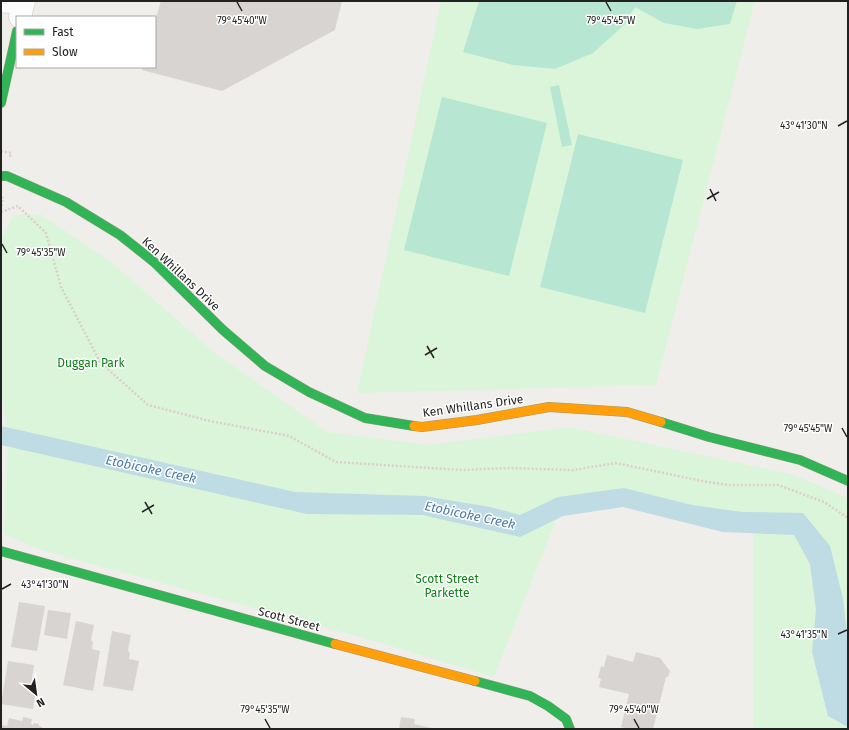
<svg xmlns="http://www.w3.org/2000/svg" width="849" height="730" font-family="'Fira Sans',sans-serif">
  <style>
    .park { fill: #daf5da }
    .pitch { fill: #b7e6d2 }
    .water { fill: #bfdbe3 }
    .building { fill: #d7d4d2 }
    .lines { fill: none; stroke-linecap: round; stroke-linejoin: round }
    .lane-casing { stroke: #c9c8c7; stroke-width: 12 }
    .street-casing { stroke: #c9c8c7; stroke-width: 23 }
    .fast-casing { stroke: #999a82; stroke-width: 10 }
    .slow-casing { stroke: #999a82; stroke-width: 10 }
    .path { stroke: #dccecd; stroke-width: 2.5; stroke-dasharray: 2 2; stroke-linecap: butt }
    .lane { stroke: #fdfcfc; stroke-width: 11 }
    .street { stroke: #fdfcfc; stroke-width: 22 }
    .fast { stroke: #30b455; stroke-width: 9 }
    .slow { stroke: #ff9f0a; stroke-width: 9 }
    .ticks { fill: none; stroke: #222; stroke-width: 1.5 }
    .labels { text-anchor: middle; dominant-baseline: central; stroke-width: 3; stroke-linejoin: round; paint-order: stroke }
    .street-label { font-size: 12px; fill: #222; stroke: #fff }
    .park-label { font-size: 12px; fill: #0c8416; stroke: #fff }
    .water-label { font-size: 13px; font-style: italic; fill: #4a7aab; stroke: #fff }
    .ticks-label { font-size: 10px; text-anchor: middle; fill: #222; stroke: #fff; stroke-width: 3; stroke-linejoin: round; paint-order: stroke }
  </style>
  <rect width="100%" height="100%" fill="#f0eeeb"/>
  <path class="park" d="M441,1H755L656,385L357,393Z
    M40,214L110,261L215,353L327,432L429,445L569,427L791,474L848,498V729H753V522L626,496L562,505L494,677L360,637L41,550L4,534L8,434L1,392V239L14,215Z"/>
  <path class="pitch" d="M479,1H737L730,24L697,29L664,23L635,7L624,25L593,53L555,69L513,65L463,52Z
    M559,85L572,145L562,147L550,87Z
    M442,97L547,123L509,276L404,250Z
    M578,134L683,160L645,313L540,287Z"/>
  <path class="water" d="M1,426L295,492L424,496L490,507L520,515L558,497L624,488L692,505L742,512L803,513L830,546L843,599L848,642V727L828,716L812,652L816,610L810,564L794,535L723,532L623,507L563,516L520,537L422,515L307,514L1,445Z"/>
  <path class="building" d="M161,1H342L335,30L222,91L142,70L143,67H155V22Z
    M19,602L45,606L37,651L11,647Z
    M48,610L71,613L67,639L44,635Z
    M76,621L94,625L91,640L93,642L92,649L100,651L93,691L63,685Z
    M112,631L131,635L128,650L130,654L129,659L139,661L133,691L103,686Z
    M636,652L660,658L670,671L668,677H666L653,729H628L621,727L629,694L599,687L601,679L598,678L601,666L604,667L607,655L633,662Z
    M8,661L34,665L31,684H37L33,709L1,704Z
    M23,717L32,719L31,724L33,725L34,723L39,724V726L42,727V729H1V725L7,726L9,718L22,721Z
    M401,717L415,719L414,724L436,729H399Z"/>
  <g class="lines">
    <defs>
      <path id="lane" d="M1,7L22,8"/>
      <path id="street" d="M20,17L24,1"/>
      <path id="fast" d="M1,103L17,31
        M1,176H7L66,202L120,235L154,262L223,330L265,366L309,392L365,418L414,426
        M661,422L709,437L800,460L848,481
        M1,551L335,644
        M475,681L530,696L548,706L566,719L570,729"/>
      <path id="slow" d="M414,426L422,427L477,420L549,407L627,412L661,422
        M335,644L475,681"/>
    </defs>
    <use href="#lane" class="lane-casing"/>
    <use href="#street" class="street-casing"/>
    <use href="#fast" class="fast-casing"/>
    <use href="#slow" class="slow-casing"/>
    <path class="path" d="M1,151L11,153L10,157
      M1,210L3,197
      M1,212L18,206L46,233L61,287L100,362L148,405L210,421L289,436L336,462L463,470L509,468L573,470L616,463L702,481L728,485H778L824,502L848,518"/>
    <use href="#lane" class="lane"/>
    <use href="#street" class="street"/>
    <use href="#fast" class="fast"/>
    <use href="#slow" class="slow"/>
  </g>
  <path class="ticks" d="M237,2L242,11M606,2L611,11M838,126L847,121M710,189L716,201M707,199L719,192M2,244L7,253M427,346L434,358M425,355L437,348M842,428L847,437M145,502L152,514M142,512L154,505M2,589L11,584M838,634L847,630M265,719L270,728M634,719L639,728"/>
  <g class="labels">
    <g class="street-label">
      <text transform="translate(181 274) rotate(43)">Ken Whillans Drive</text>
      <text transform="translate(473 406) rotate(-8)">Ken Whillans Drive</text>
      <text transform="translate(289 619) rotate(15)">Scott Street</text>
    </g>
    <g class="park-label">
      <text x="91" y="363">Duggan Park</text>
      <text x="447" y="579">Scott Street<tspan x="447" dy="14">Parkette</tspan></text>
    </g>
    <g class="water-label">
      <text transform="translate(151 469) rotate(12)">Etobicoke Creek</text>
      <text transform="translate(470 515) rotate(12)">Etobicoke Creek</text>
    </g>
  </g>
  <g class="ticks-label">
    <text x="242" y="24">79°45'40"W</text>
    <text x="611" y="24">79°45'45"W</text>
    <text x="804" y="129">43°41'30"N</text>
    <text x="41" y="256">79°45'35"W</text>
    <text x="808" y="432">79°45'45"W</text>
    <text x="45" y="588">43°41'30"N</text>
    <text x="804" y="638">43°41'35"N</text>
    <text x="265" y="713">79°45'35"W</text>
    <text x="634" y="713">79°45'40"W</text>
  </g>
  <rect width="849" height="730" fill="none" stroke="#222222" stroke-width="4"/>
  <rect x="16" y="16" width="140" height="52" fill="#ffffff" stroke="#a7a7a7"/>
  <rect x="24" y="29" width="20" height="6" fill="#30b455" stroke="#a7a7a7"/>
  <text x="52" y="36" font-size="12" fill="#222222">Fast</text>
  <rect x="24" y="49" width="20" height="6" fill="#ff9f0a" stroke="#a7a7a7"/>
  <text x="52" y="56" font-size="12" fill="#222222">Slow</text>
  <g transform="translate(36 694) rotate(151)" stroke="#ffffff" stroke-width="3" paint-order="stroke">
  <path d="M0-3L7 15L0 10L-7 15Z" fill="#222222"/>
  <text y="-6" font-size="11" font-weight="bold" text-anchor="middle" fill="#222222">N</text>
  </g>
</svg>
